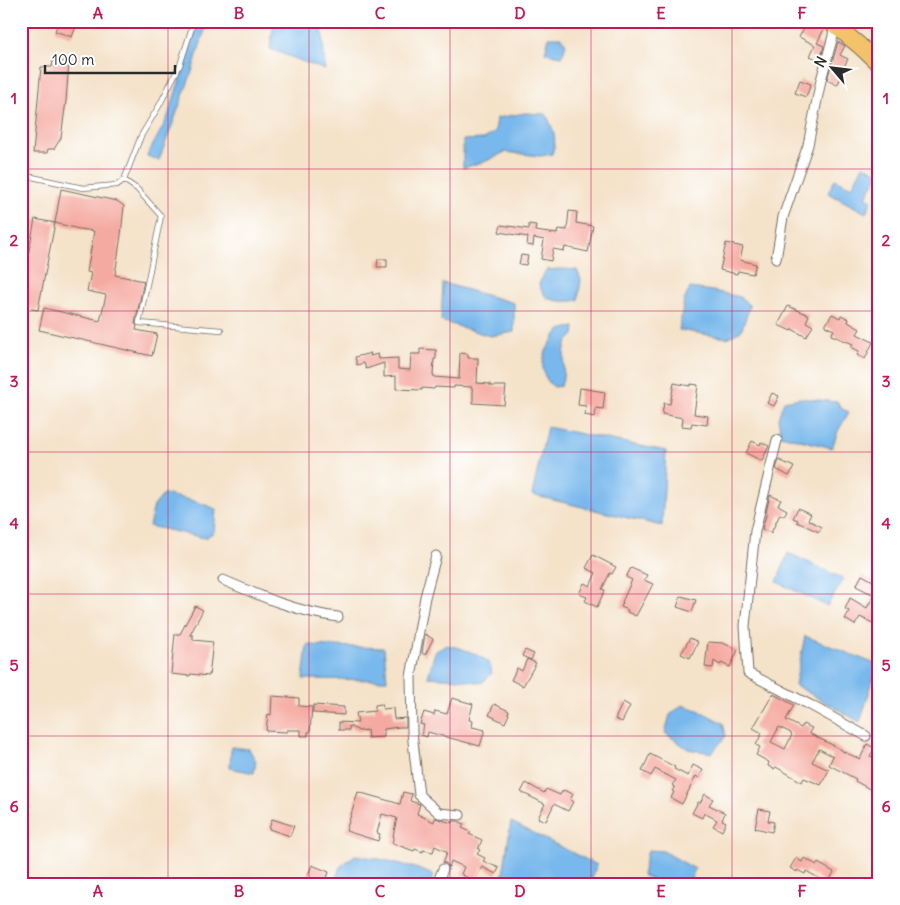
<svg xmlns="http://www.w3.org/2000/svg" width="900" height="905" font-family="Delius,sans-serif">
  <style>
    .water { fill: #78b8ec; stroke: #52728c }
    .lines { fill: none; stroke-linecap: round; stroke-linejoin: round }
    .stream { stroke: #78b8ec; stroke-width: 2.5 }
    .building { fill: #f5aaa1; fill-rule: evenodd }
    .lane-casing { stroke: #716b62; stroke-width: 6 }
    .street-casing { stroke: #716b62; stroke-width: 11 }
    .highway-casing { stroke: #716b62; stroke-width: 18 }
    .lane { stroke: #fff; stroke-width: 4.5 }
    .street { stroke: #fff; stroke-width: 9 }
    .highway { stroke: #f4c26a; stroke-width: 16 }
    .grid { fill: none; stroke: #c2185b; stroke-width: 1; stroke-opacity: 0.55 }
    .neatline { fill: none; stroke: #c2185b; stroke-width: 2 }
    .grid-label { font-size: 16px; text-anchor: middle; font-weight: bold; fill: #c2185b }
  </style>
  <rect width="100%" height="100%" fill="#fff"/>
  <filter id="ink" filterUnits="userSpaceOnUse"><feTurbulence type="fractalNoise" baseFrequency=".02" numOctaves="2"/><feDisplacementMap in="SourceGraphic" scale="10" xChannelSelector="R" yChannelSelector="G"/><feConvolveMatrix kernelMatrix="1 2 1 2 8 2 1 2 1" color-interpolation-filters="sRGB"/></filter>
  <filter id="wash" filterUnits="userSpaceOnUse"><feTurbulence type="fractalNoise" baseFrequency=".0096" numOctaves="4" result="noise"/><feDisplacementMap in="SourceGraphic" scale="20" xChannelSelector="R" yChannelSelector="G"/><feGaussianBlur stdDeviation="1.12" result="paint"/><feColorMatrix in="noise" values="0 0 0 0 0 0 0 0 0 0 0 0 0 0 0 0 0 1.4 0 .05"/><feComposite in="paint" operator="in"/></filter>
  <g filter="url(#wash)">
    <rect width="100%" height="100%" fill="#f4e2c9"/>
    <path class="water" d="M274,21H311L322,24L325,70L270,49Z
      M197,27L205,29L192,72L159,160L147,156L167,119Z
      M549,37H561L566,44L562,56L545,53Z
      M525,113L546,114C553,129 558,137 552,154L540,156L505,152L484,162L463,168V140L484,139L495,132L497,118Z
      M863,165L879,173L866,197L872,200L866,213L828,193L835,179L852,187Z
      M560,269L577,270L581,280L578,300C570,302 556,302 548,298C543,295 541,289 539,284L546,270Z
      M443,283L514,303V332L490,336L441,321Z
      M690,288L713,291L740,297L750,306L741,331L727,338L679,330L684,301Z
      M575,327L574,335C572,337 569,339 568,341C561,350 566,374 561,386L554,387C538,375 541,356 552,341C554,338 556,334 559,331C564,328 570,328 575,327Z
      M800,398L837,402L842,409L849,412L838,431L832,448L781,435L778,418L784,401Z
      M547,427L666,451L662,526L532,495Z
      M164,494L198,502L216,509L214,532L205,538L149,526L154,506Z
      M788,553L844,579L827,606L777,582Z
      M805,636L878,665L860,722L795,685Z
      M307,645L384,648L387,680L303,679Z
      M446,645C458,647 483,654 490,665C491,667 491,670 492,673L482,683L460,679L428,677L435,652Z
      M682,705L698,710L723,723L726,736L712,753L688,749L665,733L670,715Z
      M231,747L249,749L256,761L254,773L230,768Z
      M511,822L597,865L590,884H511L502,881Z
      M648,850L663,851L695,869L689,884H663L642,875Z
      M355,855C381,859 409,864 433,875L430,884H334L340,867Z"/>
    <g class="lines">
      <path class="stream" d="M875,21L879,26"/>
    </g>
    <g id="blocks">
      <path class="building" d="M59,21H78L72,37L55,31Z
        M809,21H820L821,25L824,29L817,43L824,46L820,61L810,56L815,45L799,37Z
        M838,42L845,46L840,55L848,59L839,77L841,78L837,85L827,80Z
        M53,61L69,62L66,101L61,138L54,149H48L47,153H33L41,67H52Z
        M800,80L811,84L806,97L795,93Z
        M61,189L117,201L124,206L121,235L115,275L144,281L135,324L137,326L136,330L157,334L152,356L39,330L44,308L100,321L106,295L87,291L91,273L87,272L94,231L79,229L55,223Z
        M569,211L577,212L576,223L593,226L588,252L565,247L564,251L553,249L551,261L541,259L544,240L534,238L533,246L527,245L528,237L499,232L501,225L529,229V224L536,225L535,231L557,234L558,229L567,230Z
        M35,219L55,223L38,310L21,307V293Z
        M726,243L743,247L740,260L756,264L753,274L738,271L737,274L720,270Z
        M521,255L528,256L526,265L519,264Z
        M378,259H387V267H377Z
        M788,306L809,315L806,322L813,326L806,337L792,329L791,331L778,325Z
        M832,314L840,318L841,315L849,319L848,322L860,329L857,334L873,342L865,359L857,355L859,351L851,347L853,344L831,335L834,330L825,326Z
        M420,349L436,350V359H434L433,375H434V377L459,379L460,353L468,354V358H478L477,383L490,384V386H506L504,405L473,403V390H472V387L454,386V388L435,387L434,389L422,388V390L396,389V376L384,377V363L366,369L364,363L357,365L355,357L371,353L370,356L378,354L379,359L398,358V369L410,370L411,354H420Z
        M674,383L690,386L691,384L698,385L694,414L708,416L707,425L692,423L691,427L682,426L683,418L662,414L664,403L670,404Z
        M580,388L605,392L603,409L596,408L595,417L585,415L586,406L578,405Z
        M772,393L779,396L774,406L767,403Z
        M752,441L760,445L761,442L769,446L762,461L746,453Z
        M779,460L794,467L789,476L776,469Z
        M770,495L781,500L778,505L787,510L784,516L780,514L771,533L762,529L767,512H766Z
        M798,508L811,514L808,520L822,527L819,532L797,522L798,520L793,518Z
        M593,555L616,567L612,574L610,573L602,589L605,590L597,607L585,601L587,597L579,594L584,583L590,586L596,573L586,568Z
        M631,568L647,575L644,580L653,584L636,616L627,612L628,610L621,607L623,602H622L632,580L626,577Z
        M862,575L879,584V626L860,617L855,625L845,619L849,611L845,609L850,598L867,608L874,595L856,586Z
        M681,596L696,600L692,612L677,607Z
        M195,606L203,610L190,635H193V640L213,642L209,676L190,674V676L171,674L175,634H180Z
        M425,634L433,639L425,655L422,653Z
        M690,638L698,642L690,658L681,654Z
        M708,642L723,643L738,650L730,667L721,663L720,665L714,661L713,668L705,667Z
        M525,650L534,654L531,660L522,656Z
        M527,659L536,663L523,686L511,680L517,668L522,671Z
        M773,694L794,705L786,720L801,728L803,724L812,728L809,733L842,750V751L860,759L867,744L874,748L870,756L879,760V785L875,792L855,781L856,779L829,765L833,756L819,749L812,762L829,770L821,785L804,778L802,782L776,767L774,769L768,766L769,762L756,755L760,747L756,745L762,733L753,728ZM779,727L791,733V734L792,735L785,749L771,742Z
        M272,696L299,698V706L312,707L310,732H308V736H301V730H287V732L266,731L268,714L271,715Z
        M452,698L473,704L469,720L473,721L472,727L485,730L480,746L435,734L428,732L427,737L421,735L424,725L420,724L424,712L434,715L435,711L447,714Z
        M623,702L630,706L622,722L615,719Z
        M382,704L383,709L393,708L394,719L406,718V727H399L384,729V737L368,738L367,730L359,731L349,726V730H339V722L358,723L356,713L375,711V705Z
        M494,704L509,711L508,714H509L505,723L489,715Z
        M313,705L344,707V715L313,713Z
        M650,754L675,767L674,769L688,776L693,765L703,770L699,778L696,776L682,804L671,798L674,792L672,791L675,787L672,785L676,780L655,769L651,776L642,771Z
        M526,783L544,793L546,789L560,795L563,790L573,794L570,800L573,802L568,811L554,804L546,821L538,818L545,804L521,792Z
        M358,792L400,804L403,792L412,794L410,801L420,804L417,814L434,822L435,818L452,823L453,821H458L464,824L462,828L471,832L469,834L482,840L478,849L480,850L477,854L485,858L483,861L499,868L496,874L482,867L473,884H471L466,881L468,878L461,874L464,867L451,861L449,867L446,863H443L447,852L435,846L433,852L423,850V852L415,849L414,851L392,843L394,836H393L397,818L382,814L377,833L380,834L378,841L346,831Z
        M705,794L713,799L709,805L725,813L722,820L726,822L722,831L713,826L717,820L704,813L702,818L692,813L698,802L700,803Z
        M759,809L770,811L768,821L774,822L772,832L755,828Z
        M272,819L294,826L290,836L269,829Z
        M796,858L802,862L804,858L817,865L818,863L834,872L828,883L806,871L805,874L797,870V872L790,868Z
        M312,865L329,872L325,884H310L305,882Z"/>
    </g>
  </g>
  <g filter="url(#ink)">
    <use href="#blocks" fill-opacity="0" stroke="#716b62" stroke-width="1"/>
    <g class="lines">
      <defs>
        <path id="lane" d="M32,177L83,188L117,185L124,180L137,189L161,216L139,323L221,330
          M124,180L141,136L159,106L180,65L194,21"/>
        <path id="street" d="M776,259L783,217L808,145L821,80L833,36L834,25
          M777,440L755,531L745,626L748,673L810,705L866,736
          M436,556L425,597L411,677L412,732L419,795L439,813L460,815
          M223,580C260,596 297,612 338,617
          M437,884L443,869"/>
        <path id="highway" d="M830,21L860,46L879,64"/>
      </defs>
      <use href="#lane" class="lane-casing"/>
      <use href="#street" class="street-casing"/>
      <use href="#highway" class="highway-casing"/>
      <use href="#lane" class="lane"/>
      <use href="#street" class="street"/>
      <use href="#highway" class="highway"/>
    </g>
  </g>
  <path class="grid" d="M168,21V884M309,21V884M450,21V884M591,21V884M732,21V884M21,169H879M21,311H879M21,452H879M21,594H879M21,736H879"/>
  <rect width="900" height="905" fill="none" stroke="#fff" stroke-width="55"/>
  <g transform="translate(832 68) rotate(298)" stroke="#ffffff" stroke-width="4" paint-order="stroke">
  <path d="M0-4L9 19L0 12L-9 19Z" fill="#2b2b2b"/>
  <text y="-8" font-size="14" font-weight="bold" text-anchor="middle" fill="#2b2b2b">N</text>
  </g>
  <path d="M45 65v8h130v-8" fill="none" stroke="#2b2b2b" stroke-width="2.5"/>
  <text x="52" y="65" font-size="15" fill="#2b2b2b" stroke="#ffffff" stroke-width="4" paint-order="stroke">100 m</text>
  <rect x="28" y="28" width="844" height="850" class="neatline"/>
  <g class="grid-label">
    <text x="98" y="19">A</text>
    <text x="239" y="19">B</text>
    <text x="380" y="19">C</text>
    <text x="520" y="19">D</text>
    <text x="661" y="19">E</text>
    <text x="802" y="19">F</text>
    <text x="14" y="104">1</text>
    <text x="886" y="104">1</text>
    <text x="14" y="246">2</text>
    <text x="886" y="246">2</text>
    <text x="14" y="387">3</text>
    <text x="886" y="387">3</text>
    <text x="14" y="529">4</text>
    <text x="886" y="529">4</text>
    <text x="14" y="671">5</text>
    <text x="886" y="671">5</text>
    <text x="14" y="812">6</text>
    <text x="886" y="812">6</text>
    <text x="98" y="897">A</text>
    <text x="239" y="897">B</text>
    <text x="380" y="897">C</text>
    <text x="520" y="897">D</text>
    <text x="661" y="897">E</text>
    <text x="802" y="897">F</text>
  </g>
</svg>
